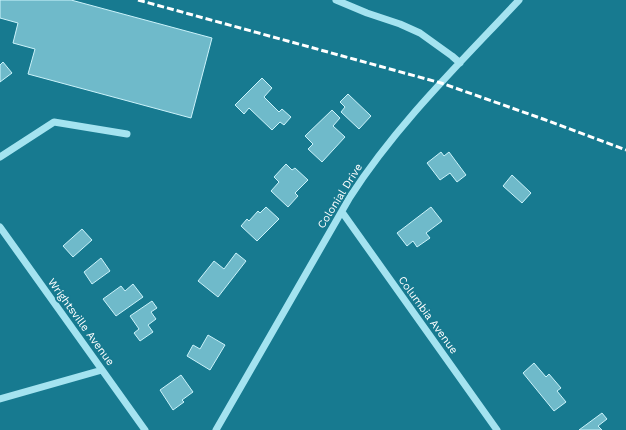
<svg xmlns="http://www.w3.org/2000/svg" width="626" height="430" font-family="'Work Sans',sans-serif">
  <style>
    .building { fill: #6fbaca; stroke: #cbf3fb }
    .lines { fill: none; stroke-linecap: round; stroke-linejoin: round }
    .minor { stroke: #a4e3f0; stroke-width: 7 }
    .rail { stroke: #fff; stroke-width: 3; stroke-dasharray: 7 3; stroke-linecap: butt }
    .labels { text-anchor: middle; dominant-baseline: central; stroke-width: 4; stroke-linejoin: round; paint-order: stroke }
    .street-label { font-size: 11px; fill: #fff; stroke: #177a90 }
  </style>
  <rect width="100%" height="100%" fill="#177a90"/>
  <path class="building" d="M0,0H71L212,38L191,118L28,74L35,49L13,43L18,23L0,18Z
    M3,62L12,73L0,82V65Z
    M262,78L272,88L264,97L279,112L282,109L291,117L284,125L280,122L272,130L249,108L244,114L235,105Z
    M348,94L371,116L359,129L341,112L345,107L340,102Z
    M332,110L340,118L333,126L345,137L322,162L308,149L313,144L305,136Z
    M441,152L444,156L449,152L466,175L457,182L450,173L440,180L427,163Z
    M286,164L292,170L295,168L308,180L295,193L298,196L288,207L271,191L279,182L274,177Z
    M512,175L531,193L522,203L503,186Z
    M266,207L279,219L257,241L241,226L247,219L249,221L258,211L260,213Z
    M431,207L442,221L426,233L430,238L417,247L413,241L407,246L397,233Z
    M82,229L92,240L73,257L63,246Z
    M236,253L246,261L218,297L198,281L214,261L224,269Z
    M101,258L110,271L92,284L84,272Z
    M133,284L143,297L116,316L103,299L121,286L125,291Z
    M152,301L157,308L151,312L156,319L148,325L153,332L140,341L134,333L139,329L130,316Z
    M208,335L225,345L210,370L187,356L193,345L200,349Z
    M534,363L546,377L549,374L561,388L557,391L566,402L554,411L523,373Z
    M181,375L193,392L182,400L184,402L173,410L160,390Z
    M602,413L607,419L598,426L602,430H579Z"/>
  <g class="lines">
    <path class="minor" d="M336,0L367,13L400,24L420,33L452,56L460,63
      M0,157L54,122L127,134
      M342,212L497,430
      M0,227L145,430
      M0,399L102,370
      M216,430L350,197C397,124 460,63 519,0"/>
    <path class="rail" d="M138,0L441,83L543,119L626,150"/>
  </g>
  <g class="labels">
    <g class="street-label">
      <text transform="translate(340 196) rotate(-58)">Colonial Drive</text>
      <text transform="translate(428 315) rotate(54)">Columbia Avenue</text>
      <text transform="translate(81 322) rotate(54)">Wrightsville Avenue</text>
    </g>
  </g>
</svg>
